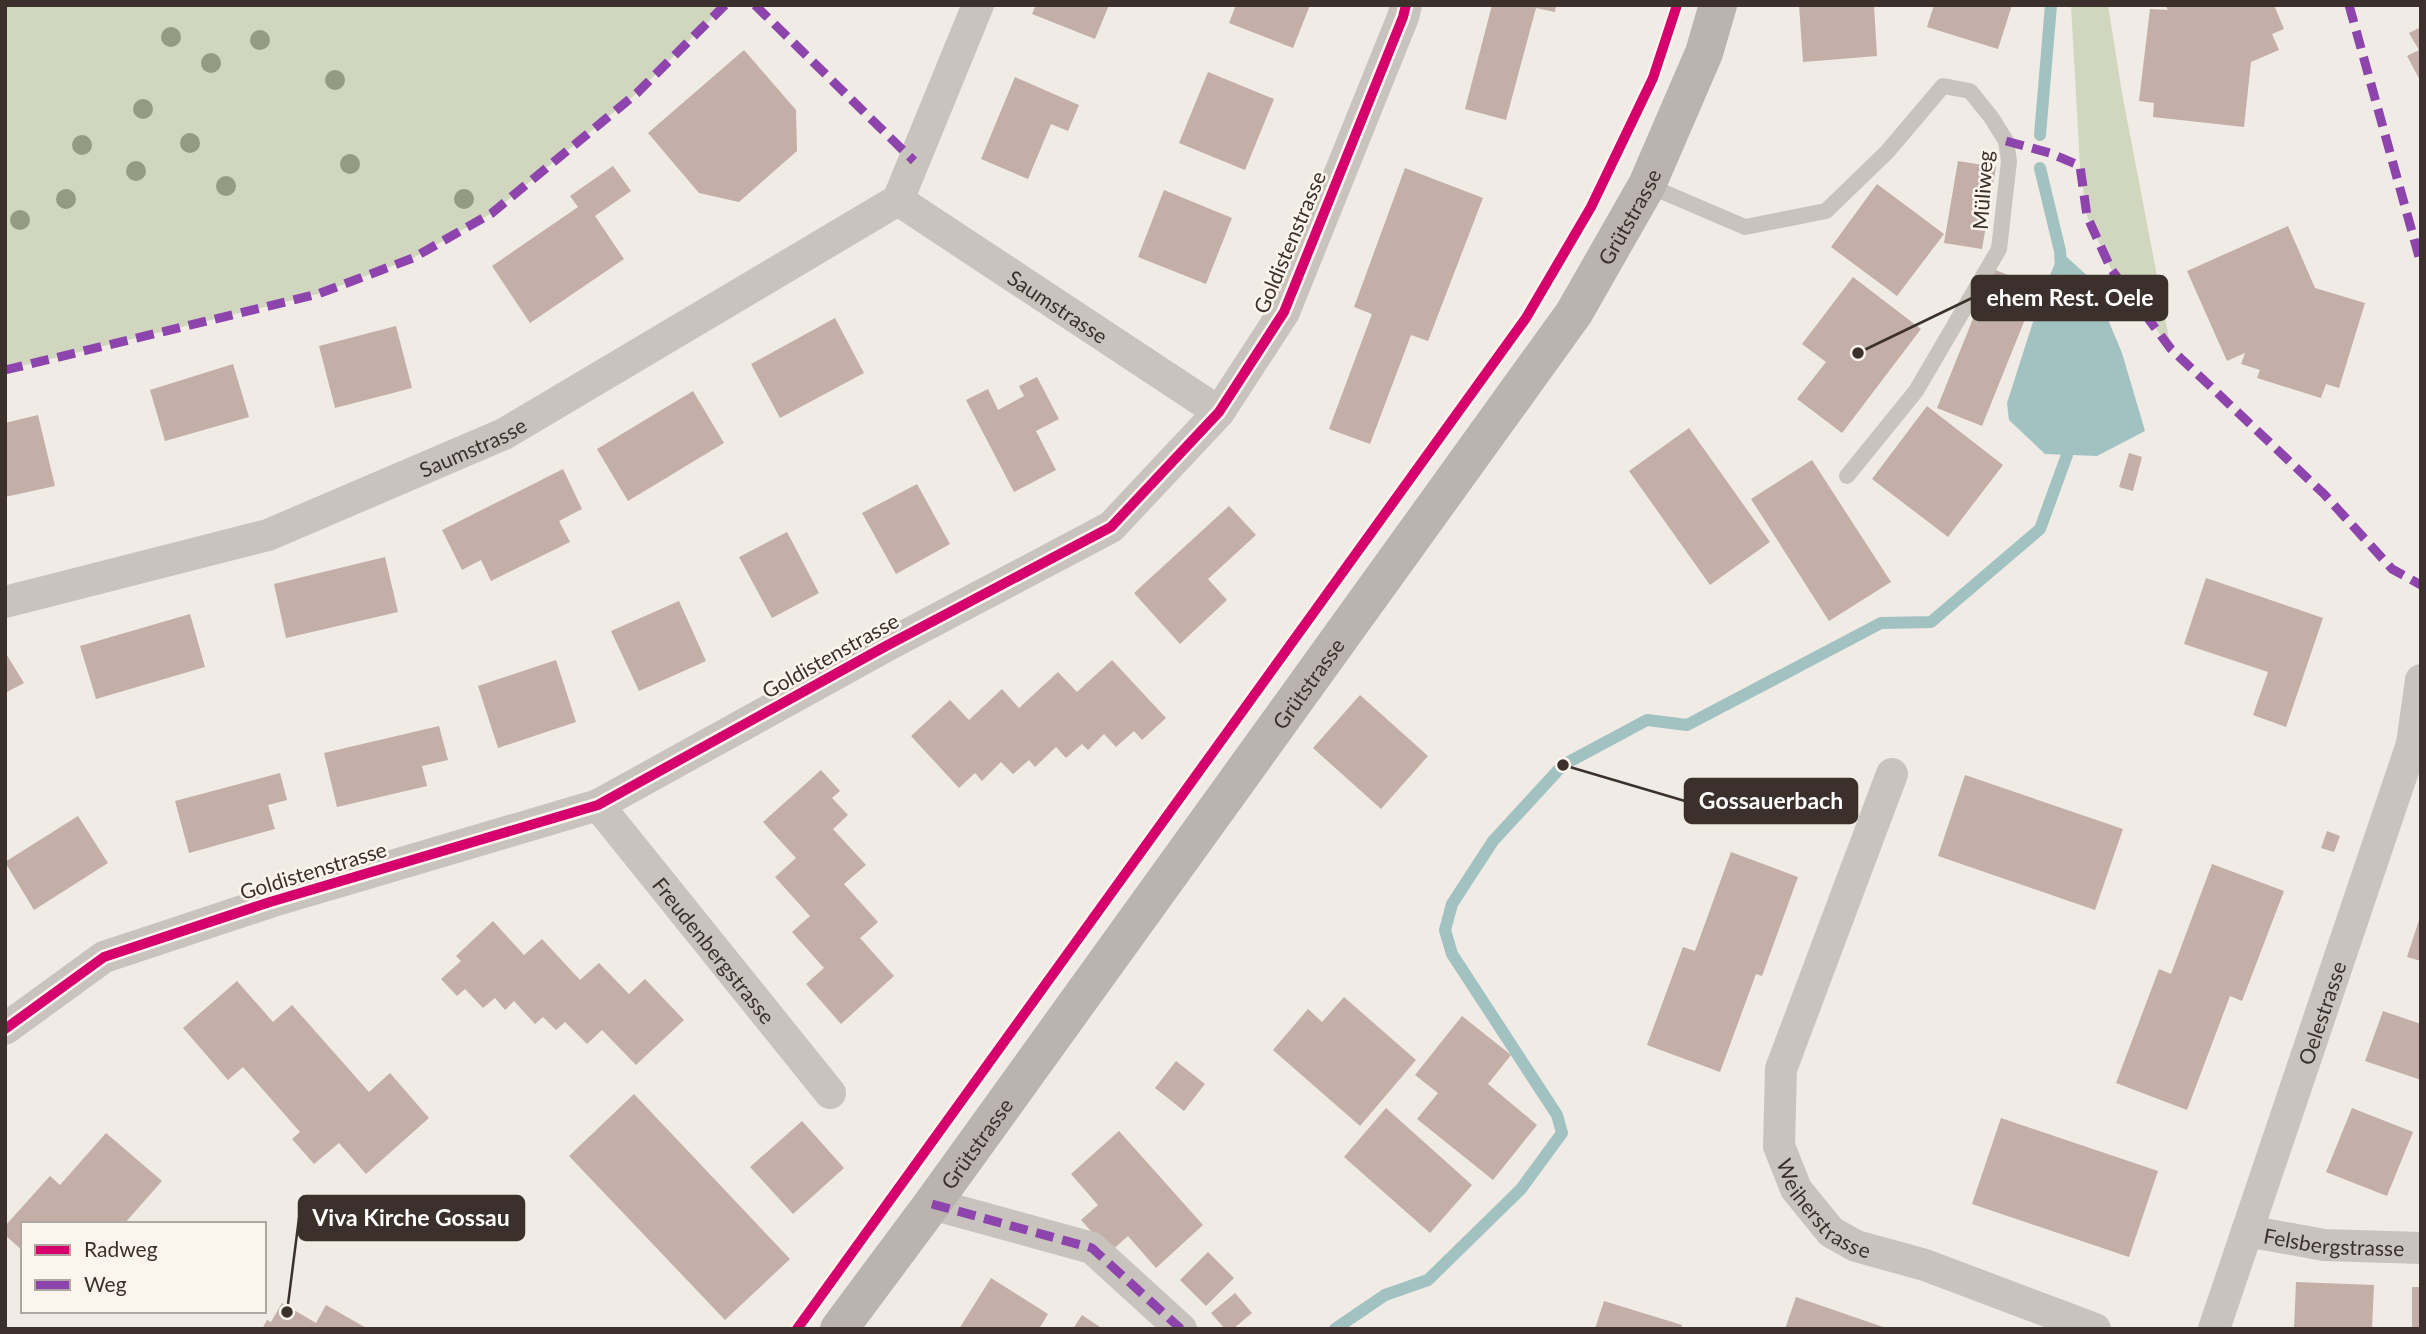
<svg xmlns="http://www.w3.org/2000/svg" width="2426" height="1334" font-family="Lato,sans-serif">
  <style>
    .green { fill: #d1d6bf }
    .water { fill: #a1c2c1 }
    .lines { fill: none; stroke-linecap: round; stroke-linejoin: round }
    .stream { stroke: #a1c2c1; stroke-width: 12 }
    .building { fill: #c3afa7 }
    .lane { stroke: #c9c3be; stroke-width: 16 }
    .street { stroke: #c9c3be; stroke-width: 32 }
    .secondary { stroke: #bab3ae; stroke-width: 38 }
    .quiet { stroke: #8e44ad; stroke-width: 9; stroke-dasharray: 18 9; stroke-linecap: butt }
    .cycleway-casing { stroke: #fbf5ee; stroke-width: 15 }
    .cycleway { stroke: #d6006c; stroke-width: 10 }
    .tree { fill: #959b80 }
    .labels { text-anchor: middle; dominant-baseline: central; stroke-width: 5; stroke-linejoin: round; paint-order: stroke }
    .street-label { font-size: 21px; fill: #3b302b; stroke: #fbf5ee }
    .leader { fill: none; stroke: #3b302b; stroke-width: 2.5 }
    .callout-dot { fill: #3b302b; stroke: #fbf5ee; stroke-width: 2.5 }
    .callout { fill: #3b302b; stroke: #3b302b; stroke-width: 2.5 }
    .callout-label { font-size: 23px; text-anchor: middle; font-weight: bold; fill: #fff }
  </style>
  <rect width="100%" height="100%" fill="#f0ebe5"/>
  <path class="green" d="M5,5H725L637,93L492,213L413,258L318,294L5,370Z
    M2071,5H2108L2122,93L2171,349L2111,269L2087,216L2080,166Z"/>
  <path class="water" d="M2060,251L2091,279L2122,353L2145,431L2097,456L2045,454L2009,420L2007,403L2041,297Z"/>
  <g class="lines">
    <path class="stream" d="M2040,135L2051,5
      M2040,168L2060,251L2061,268
      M1335,1329L1385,1295L1428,1280L1521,1189L1562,1133L1557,1115L1452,954L1445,930L1452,904L1493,841L1563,765L1647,720L1687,725L1881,623L1931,622L2040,529L2067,455L2066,440"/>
  </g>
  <path class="building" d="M1036,5H1109L1095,39L1032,14Z
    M1236,5H1310L1293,48L1229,23Z
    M1492,5H1556L1555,12L1536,8L1506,120L1465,109Z
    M1799,5H1874L1877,56L1803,62Z
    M1934,5H2012L1998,49L1927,27Z
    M2165,5H2274L2284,29L2272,34L2279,50L2251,62L2244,127L2153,117L2154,103L2139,101L2150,9L2168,10Z
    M2421,27V82L2407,56L2419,50L2409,33Z
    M744,50L796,110L797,151L739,202L699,193L648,133Z
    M1208,72L1274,99L1245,170L1179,143Z
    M1015,77L1079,105L1068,131L1051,124L1028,179L981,159Z
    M1958,161L1996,167L1982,249L1944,243Z
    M613,166L631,191L595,216L624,259L530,323L492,266L578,207L570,196Z
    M1405,168L1483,198L1428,341L1411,335L1370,444L1329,429L1372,314L1354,307Z
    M1877,184L1944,234L1897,296L1831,247Z
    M1164,190L1232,218L1206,284L1138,257Z
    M2288,226L2315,288L2365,303L2339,388L2326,384L2321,398L2257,378L2260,370L2241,364L2245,353L2227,361L2187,271Z
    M1993,269L2038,287L1982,426L1937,408Z
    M1853,277L1921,329L1842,433L1797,399L1826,362L1802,344Z
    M835,318L864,373L780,418L751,364Z
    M396,326L412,388L335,408L319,346Z
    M233,364L249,417L165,441L150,390Z
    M1037,377L1059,419L1036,431L1056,470L1014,492L966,400L988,389L998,410L1024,396L1019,386Z
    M693,391L724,443L628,501L597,449Z
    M1927,406L2003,465L1948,537L1872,479Z
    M38,415L55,486L5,497V423Z
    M1689,428L1770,542L1710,585L1629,471Z
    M2129,453L2142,457L2133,491L2119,487Z
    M1812,460L1891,582L1829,621L1751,499Z
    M563,469L582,509L559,521L570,542L491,581L481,560L462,570L442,530Z
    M917,484L950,544L896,574L862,513Z
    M1229,506L1256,535L1208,579L1227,600L1180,644L1134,593Z
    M787,532L819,593L772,618L739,557Z
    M385,557L398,612L286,638L274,584Z
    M2206,578L2323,618L2286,727L2253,715L2268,672L2184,644Z
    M679,601L706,661L639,691L611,631Z
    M190,614L205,667L96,699L80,646Z
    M5,652L24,683L5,693Z
    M556,660L576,722L498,748L478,686Z
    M1112,660L1166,718L1142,740L1134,731L1116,747L1104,734L1088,750L1082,744L1066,758L1056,747L1035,767L1029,760L1013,774L1001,762L982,781L975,773L959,788L911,736L950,700L969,720L1002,689L1019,708L1058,672L1077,692Z
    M1360,695L1428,756L1381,809L1313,748Z
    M439,726L448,760L422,766L427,786L337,807L324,753Z
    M821,770L840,791L832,798L848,815L833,829L866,865L844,884L878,922L860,938L894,976L841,1024L806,984L824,968L792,932L810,916L775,877L796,858L763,822Z
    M280,773L287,800L268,805L275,829L189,853L175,801Z
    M1965,775L2123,829L2095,910L1938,856Z
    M78,816L108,863L34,910L5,862Z
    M2327,831L2340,836L2334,852L2321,848Z
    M1731,852L1798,877L1762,976L1756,974L1720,1072L1647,1045L1683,947L1695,951Z
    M2212,864L2284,891L2242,1001L2230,996L2187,1110L2116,1083L2159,969L2171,974Z
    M2420,917H2421V961L2407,957Z
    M493,921L524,955L542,939L580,980L599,963L629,994L645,979L684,1020L636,1065L602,1030L587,1044L565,1022L556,1030L543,1017L535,1024L514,1001L505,1010L495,998L483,1008L465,989L457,996L441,979L461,961L456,956Z
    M237,981L273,1022L292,1005L369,1092L390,1073L429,1118L366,1174L339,1143L314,1164L292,1139L300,1132L243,1067L228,1080L183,1028Z
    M1344,997L1416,1060L1360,1126L1273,1050L1308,1009L1322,1022Z
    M2383,1011L2421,1024V1080L2365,1061Z
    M1462,1016L1511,1055L1488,1084L1537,1125L1493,1180L1417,1119L1438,1093L1415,1075Z
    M1176,1061L1205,1084L1184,1111L1155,1088Z
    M634,1094L790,1259L725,1320L569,1156Z
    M1386,1108L1472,1185L1430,1233L1344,1157Z
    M2352,1108L2413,1132L2387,1196L2326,1172Z
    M2001,1118L2158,1171L2129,1257L1972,1204Z
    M802,1121L844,1168L793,1214L750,1167Z
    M1119,1131L1203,1225L1156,1268L1128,1236L1110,1252L1081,1220L1098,1205L1071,1174Z
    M106,1133L162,1181L124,1224H23V1251L5,1235V1226L50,1176L60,1185Z
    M1208,1252L1234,1278L1206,1306L1180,1280Z
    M991,1278L1048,1314L1039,1329H959Z
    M2296,1282L2374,1285L2372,1329H2294Z
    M2412,1287H2421V1329H2412Z
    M1235,1293L1252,1313L1233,1329H1225L1211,1313Z
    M1796,1297L1886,1328V1329H1785Z
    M1604,1301L1682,1325L1681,1329H1595Z
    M282,1303L316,1323L326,1305L368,1329H262L267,1320L271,1322Z
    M1082,1315L1103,1329H1073Z"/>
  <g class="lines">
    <path class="lane" d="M1647,185L1745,227L1826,211L1887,152L1943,86L1970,91L1991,117L2006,141L2009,161L1999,249L1916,391L1847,476"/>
    <g class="street">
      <path id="s1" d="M898,200L1219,412"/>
      <path id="s2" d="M5,602L268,535L504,434L898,200L978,5"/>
      <path id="s3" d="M1892,774L1781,1069L1779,1146L1796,1189L1831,1232L1856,1246L1925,1265L2095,1329"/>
      <path id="s4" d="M598,805L830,1093"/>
      <path d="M5,1029L104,957L270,902L598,805L886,646L1111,527L1219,412L1284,312L1403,17L1406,5"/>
      <path d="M932,1204L1092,1248L1181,1329"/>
      <path id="s5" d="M2247,1231L2324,1245L2421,1248"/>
      <path id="s6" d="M2214,1329L2412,744L2421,680"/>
    </g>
    <path class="secondary" id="s7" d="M839,1329L932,1204L1574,313L1647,185L1704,53L1718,5"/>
    <path class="quiet" d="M755,5L914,161
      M2349,5L2421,264
      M2006,141L2050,153L2080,166L2087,216L2111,269L2171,349L2324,494L2392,569L2421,585
      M5,370L318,294L413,258L492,213L637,93L725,5
      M932,1204L1092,1248L1181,1329"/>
    <defs>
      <path id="cycleway" d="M5,1029L104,957L270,902L598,805L886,646L1111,527L1219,412L1284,312L1403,17L1406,5
        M797,1329L1526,318L1591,207L1653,78L1677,5"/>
    </defs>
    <use href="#cycleway" class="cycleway-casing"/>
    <use href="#cycleway" class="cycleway"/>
  </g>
  <g class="tree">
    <circle cx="171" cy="37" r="10"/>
    <circle cx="260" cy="40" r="10"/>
    <circle cx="211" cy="63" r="10"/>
    <circle cx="335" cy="80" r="10"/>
    <circle cx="143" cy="109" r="10"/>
    <circle cx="190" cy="143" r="10"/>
    <circle cx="82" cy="145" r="10"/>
    <circle cx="350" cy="164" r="10"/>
    <circle cx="136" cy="171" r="10"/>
    <circle cx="226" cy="186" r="10"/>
    <circle cx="66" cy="199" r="10"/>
    <circle cx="464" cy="199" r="10"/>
    <circle cx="20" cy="220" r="10"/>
  </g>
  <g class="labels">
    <g class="street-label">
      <text transform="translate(1982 190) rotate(-86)">Müliweg</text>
      <text stroke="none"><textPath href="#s7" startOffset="1365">Grütstrasse</textPath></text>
      <text transform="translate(1289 242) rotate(-67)">Goldistenstrasse</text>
      <text stroke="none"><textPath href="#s1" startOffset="192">Saumstrasse</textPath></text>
      <text stroke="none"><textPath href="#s2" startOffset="494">Saumstrasse</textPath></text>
      <text transform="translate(830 655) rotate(-29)">Goldistenstrasse</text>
      <text stroke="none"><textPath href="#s7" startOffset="798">Grütstrasse</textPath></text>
      <text transform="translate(313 870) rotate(-17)">Goldistenstrasse</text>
      <text stroke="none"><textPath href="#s4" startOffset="186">Freudenbergstrasse</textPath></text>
      <text stroke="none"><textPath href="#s6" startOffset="334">Oelestrasse</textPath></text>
      <text stroke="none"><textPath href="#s7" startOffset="231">Grütstrasse</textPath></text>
      <text stroke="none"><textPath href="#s3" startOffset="472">Weiherstrasse</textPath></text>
      <text stroke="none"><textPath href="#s5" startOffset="88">Felsbergstrasse</textPath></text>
    </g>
  </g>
  <path class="leader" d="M1858 353L1972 298M1563 765L1685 801M287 1312L299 1218"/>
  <g class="callout-dot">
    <circle cx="1858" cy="353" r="7"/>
    <circle cx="1563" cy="765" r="7"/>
    <circle cx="287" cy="1312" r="7"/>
  </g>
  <g class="callout">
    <rect x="1972" y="276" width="195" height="44" rx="7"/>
    <rect x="1685" y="779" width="172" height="44" rx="7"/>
    <rect x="299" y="1196" width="225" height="44" rx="7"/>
  </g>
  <g class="callout-label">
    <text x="2070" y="306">ehem Rest. Oele</text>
    <text x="1771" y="809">Gossauerbach</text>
    <text x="411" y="1226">Viva Kirche Gossau</text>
  </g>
  <rect width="2426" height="1334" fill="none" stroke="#3b302b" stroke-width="14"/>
  <rect x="21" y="1222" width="245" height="91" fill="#fbf5ee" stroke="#aea6a0" stroke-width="2"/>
  <rect x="35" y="1245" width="35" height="10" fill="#d6006c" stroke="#aea6a0" stroke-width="2"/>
  <text x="84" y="1257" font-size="21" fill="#3b302b">Radweg</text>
  <rect x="35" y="1280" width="35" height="10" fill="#8e44ad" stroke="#aea6a0" stroke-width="2"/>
  <text x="84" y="1292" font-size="21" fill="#3b302b">Weg</text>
</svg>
